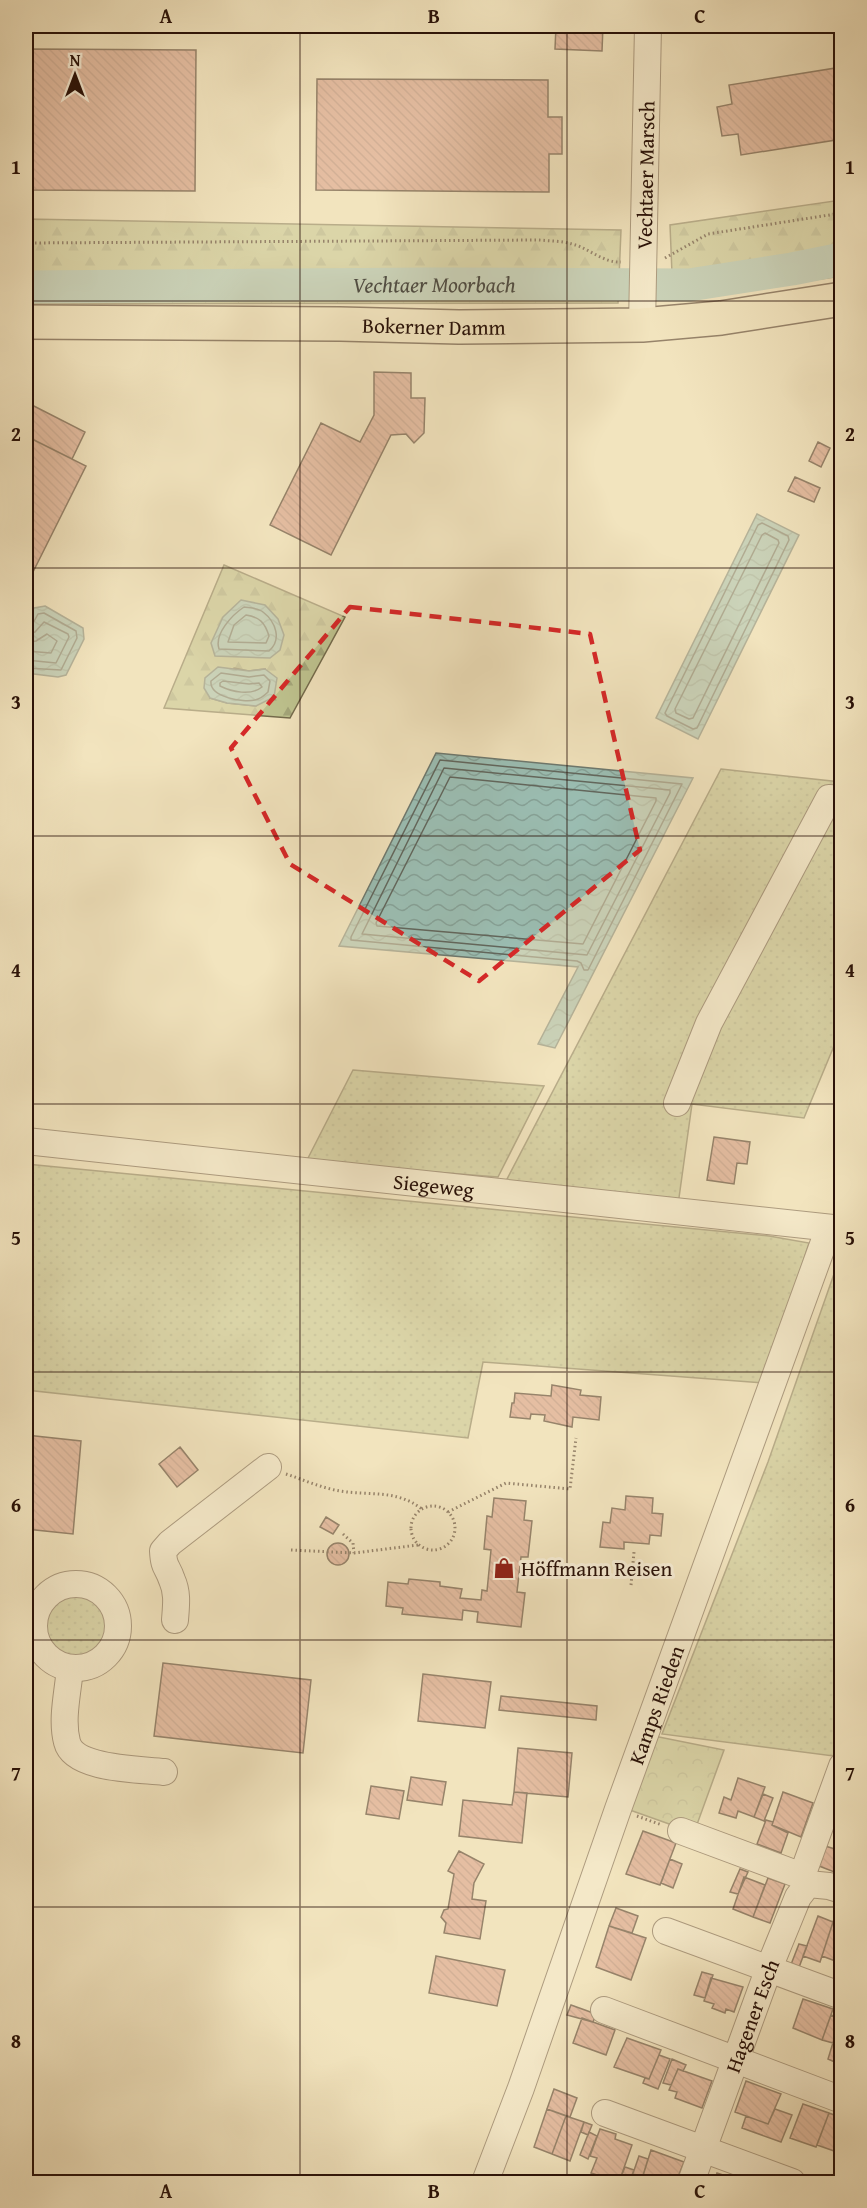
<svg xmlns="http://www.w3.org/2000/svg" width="867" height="2208" font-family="'Gentium Book Plus',serif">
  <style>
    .grass { fill: url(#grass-dots); stroke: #736a4b; stroke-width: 1.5 }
    .forest { fill: url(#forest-firs); stroke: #736a4b; stroke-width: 1.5; fill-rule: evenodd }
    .park { fill: url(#park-crowns); stroke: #736a4b; stroke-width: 1.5 }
    .water { fill: url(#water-waves); stroke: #6d786e; stroke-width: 1.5 }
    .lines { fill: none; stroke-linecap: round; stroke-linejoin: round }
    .shore { stroke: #62675d; stroke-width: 1.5 }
    .river { stroke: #9bbeb3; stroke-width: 33 }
    .building { fill: url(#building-back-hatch); stroke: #281007; stroke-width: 1.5 }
    .minor-casing { stroke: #5a4535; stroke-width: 28 }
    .major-casing { stroke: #281007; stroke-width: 36 }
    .path { stroke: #281007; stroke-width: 3; stroke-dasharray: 1.5 3; stroke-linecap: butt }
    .minor { stroke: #f7edd5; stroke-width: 26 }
    .major { stroke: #f2e4be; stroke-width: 33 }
    .marked { fill: none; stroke: #d62828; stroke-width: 4.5; stroke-dasharray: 12 8; stroke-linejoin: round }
    .grid { fill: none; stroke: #281007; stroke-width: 1.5; stroke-opacity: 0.55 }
    .labels { text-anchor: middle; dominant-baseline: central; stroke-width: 6; stroke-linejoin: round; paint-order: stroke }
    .street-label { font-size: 21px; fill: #281007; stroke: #f7edd5 }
    .poi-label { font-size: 21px; fill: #281007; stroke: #f7edd5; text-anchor: start }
    .water-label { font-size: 22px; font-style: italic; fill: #504d43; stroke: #f7edd5 }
    .neatline { fill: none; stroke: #281007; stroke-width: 2 }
    .grid-label { font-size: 20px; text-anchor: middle; font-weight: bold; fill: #281007 }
  </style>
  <defs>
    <pattern id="grass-dots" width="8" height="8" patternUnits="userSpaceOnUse" patternTransform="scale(1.5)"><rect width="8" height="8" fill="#bec38f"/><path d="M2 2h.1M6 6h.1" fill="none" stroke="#a3a67a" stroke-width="1.8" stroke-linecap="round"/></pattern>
    <pattern id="forest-firs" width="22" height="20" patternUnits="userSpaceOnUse" patternTransform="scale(1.5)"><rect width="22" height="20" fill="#bec38f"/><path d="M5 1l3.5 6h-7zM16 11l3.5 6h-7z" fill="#a3a67a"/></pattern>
    <pattern id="park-crowns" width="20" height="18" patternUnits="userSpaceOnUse" patternTransform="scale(1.5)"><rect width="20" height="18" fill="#bec38f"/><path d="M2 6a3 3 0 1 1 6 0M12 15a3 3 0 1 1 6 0" fill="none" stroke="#a3a67a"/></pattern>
    <pattern id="water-waves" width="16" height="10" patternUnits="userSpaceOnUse" patternTransform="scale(1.5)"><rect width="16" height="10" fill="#9bbeb3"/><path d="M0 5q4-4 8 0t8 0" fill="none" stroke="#86a298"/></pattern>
    <pattern id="building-back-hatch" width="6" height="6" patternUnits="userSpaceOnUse" patternTransform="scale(1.5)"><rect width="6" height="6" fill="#d69081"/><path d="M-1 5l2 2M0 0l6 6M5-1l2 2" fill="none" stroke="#ae7468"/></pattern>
  </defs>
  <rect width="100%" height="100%" fill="#f2e4be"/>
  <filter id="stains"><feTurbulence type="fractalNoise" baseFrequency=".00333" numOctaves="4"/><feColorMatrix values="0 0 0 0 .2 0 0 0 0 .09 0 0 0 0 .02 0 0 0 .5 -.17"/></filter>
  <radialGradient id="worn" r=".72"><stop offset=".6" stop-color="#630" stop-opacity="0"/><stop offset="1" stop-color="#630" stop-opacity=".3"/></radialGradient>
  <path class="grass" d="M721,769L841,782V1029L804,1118L692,1104L678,1205L506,1181Z
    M353,1070L544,1086L498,1177L306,1162Z
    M26,1164L769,1236L809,1243L764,1383L483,1362L468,1438L26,1390Z
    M841,1254V1757L662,1734L768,1462Z
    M42 1626a33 33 0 1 1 66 0a33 33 0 1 1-66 0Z"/>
  <path class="forest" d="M841,200V276L703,296L673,298L670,225Z
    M26,219L621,230L618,303L26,304Z
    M224,565L345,617L290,718L164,708ZM234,668L249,671L265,669L256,706L227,703L210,698Z"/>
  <path class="park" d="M654,1736L724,1750L695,1830L672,1825L627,1809Z"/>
  <path class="water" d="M757,514L799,535L698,739L656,718Z
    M241,600L265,605L278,619L284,635L280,650L270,658L215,656L211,643L223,617Z
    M45,606L83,628L84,639L66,675L58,677L26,673V626L34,608Z
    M218,667L249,671L265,669L277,678L274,697L256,706L227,703L210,698L204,688L205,678Z
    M436,753L693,778L555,1048L538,1044L578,967L339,946Z"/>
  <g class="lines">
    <path class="shore" d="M762,523L788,536L789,540L697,728L693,729L667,716L665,713L758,525Z
      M765,533L778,540L779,543L693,718L689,719L676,713L675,709L762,535Z
      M244,607C250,608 259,608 263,612C276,622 282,640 269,651L219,649C214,634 232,615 244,607Z
      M246,615C260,617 265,623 269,636L266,643L228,642L234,625Z
      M26,627L32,625L38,614L44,613L76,631L77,638L61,670L26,668
      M26,634L35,632L44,622L68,634L69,637L56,663L26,660
      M26,643L36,641L47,634L57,641L51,653L26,651
      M221,673L249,677L264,675L270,681L268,692C265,695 260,699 255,700C243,703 209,697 211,681Z
      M223,681L249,684L259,683L262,687C251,696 232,692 220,686V683Z
      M440,760L682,784L588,970H584L581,963L577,961L351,940V937Z
      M444,768L670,790V793L587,955L362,934Z
      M450,777L656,798V801L583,944L377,926L376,923Z"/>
    <path class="river" id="s1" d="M26,287L432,284L689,285L792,269L842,259"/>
  </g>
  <path class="building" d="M556,26H603L602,51L555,49Z
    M828,26H842V27L828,30Z
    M32,49L196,50L195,191L31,190Z
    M842,67V139L741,155L738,134L722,136L717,107L732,104L729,85Z
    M317,79L548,80V117H562V154H549V192L316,190Z
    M374,372L411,373V398H425L424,433L414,443L406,434L391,435L331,555L270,525L321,423L360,442L374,415Z
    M26,402L85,432L72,459L26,436Z
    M26,436L86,466L26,586Z
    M818,442L830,448L821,467L809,461Z
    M795,477L820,488L814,502L788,491Z
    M714,1137L750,1142L747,1164L737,1163L734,1184L707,1180Z
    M552,1385L581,1390L580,1395L601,1397L599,1420L573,1417L572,1427L544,1421L545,1415L531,1414L530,1419L510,1417L512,1403H514L515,1393L551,1396Z
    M26,1435L81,1441L73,1534L26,1529Z
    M180,1447L198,1470L177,1487L159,1464Z
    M626,1496L653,1498L652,1513L663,1514L661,1536L650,1535L649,1544L624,1542V1549L600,1547L603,1522L610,1523L612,1508L625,1510Z
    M494,1498L526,1501L524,1520L532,1521L528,1557H521L517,1592L525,1593L521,1627L477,1622L478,1612L463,1610L462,1620L402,1614L403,1608L386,1606L388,1582L408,1584L409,1579L440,1582V1586L462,1589L460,1598L481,1600L482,1590L487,1591L491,1550L484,1549L487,1516L492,1517Z
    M326,1517L339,1525L333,1534L320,1527Z
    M327 1554a11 11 0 1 1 22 0a11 11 0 1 1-22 0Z
    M163,1663L311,1680L303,1753L154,1736Z
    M423,1674L491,1682L485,1728L418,1721Z
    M501,1696L597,1706L596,1720L499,1710Z
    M518,1748L572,1753L568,1797L514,1792Z
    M411,1777L446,1782L442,1805L407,1800Z
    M738,1778L765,1787L754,1817L738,1811L736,1818L719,1813L724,1797L731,1800Z
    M371,1786L404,1791L399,1819L366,1814Z
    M514,1792L527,1793L522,1843L459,1836L463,1800L512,1805Z
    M783,1792L813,1803L801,1837L772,1825Z
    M763,1794L773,1798L764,1821L754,1817Z
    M766,1820L773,1822L772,1825L788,1833L781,1853L757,1844Z
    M643,1831L676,1843L660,1885L626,1874Z
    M825,1846L842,1851V1875L819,1866Z
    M459,1851L484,1864L474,1883L472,1899L486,1901L480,1939L444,1933L446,1923L441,1917L444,1910L448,1909L454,1874L448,1871Z
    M670,1859L682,1864L673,1888L661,1883Z
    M740,1869L748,1872L738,1894L730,1892Z
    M744,1877L765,1885L753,1917L733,1909Z
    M768,1878L785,1884L770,1923L753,1917Z
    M616,1908L638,1916L632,1933L609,1926Z
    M818,1916L833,1922L820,1962L803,1956Z
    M835,1916L842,1918V1954L838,1962L822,1956Z
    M609,1926L646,1938L631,1980L596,1967Z
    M799,1944L807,1946L798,1970L790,1967Z
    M842,1954V1973L835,1971Z
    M436,1956L505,1970L497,2006L429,1993Z
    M702,1972L713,1975L705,1998L694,1995Z
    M711,1978L743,1987L734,2012L726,2009L725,2013L712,2008L714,2004L704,2001Z
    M803,1999L833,2009L822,2040L793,2028Z
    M571,2005L596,2014L593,2022L567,2015Z
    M831,2015L842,2019L833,2043L822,2040Z
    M582,2018L615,2030L606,2055L573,2043Z
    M835,2036L842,2038V2050L837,2063L828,2059Z
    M627,2038L661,2050L649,2079L614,2067Z
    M842,2050V2070L835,2068Z
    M659,2055L670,2059L658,2089L643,2083L645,2078L649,2079Z
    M672,2059L686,2065L683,2071L678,2069L671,2085L663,2083Z
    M678,2069L712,2081L702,2108L675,2098L677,2092L669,2090Z
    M746,2081L781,2094L768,2124L735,2112Z
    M554,2089L577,2098L570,2117L547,2109Z
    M803,2104L829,2113L816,2147L790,2138Z
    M547,2109L566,2116L552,2154L534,2147Z
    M775,2109L792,2115L781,2142L742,2128L746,2116L768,2124Z
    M829,2113L842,2118V2140L837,2152L817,2145Z
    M566,2116L584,2122L570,2161L552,2154Z
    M584,2122L592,2125L588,2135L581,2132Z
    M600,2129L616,2134L615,2139L632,2145L619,2182L591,2173L597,2158L590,2156Z
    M589,2132L597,2136L588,2159L580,2155Z
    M651,2150L684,2162L676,2182H641Z
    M639,2156L648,2159L641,2182H630Z
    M625,2167L634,2170L630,2180L621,2177Z
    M717,2173L744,2182H714Z"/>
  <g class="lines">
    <defs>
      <g id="minor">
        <path id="s2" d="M642,325L648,26"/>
        <path d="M677,1103L709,1023L829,798L842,799"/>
        <path id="s3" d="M26,1141L842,1229"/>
        <circle cx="76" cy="1626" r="42"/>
        <path d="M175,1620C176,1606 178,1593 172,1580C167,1565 164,1569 163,1551L170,1543L268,1467"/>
        <path d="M70,1668C68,1692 61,1719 67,1742C74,1770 140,1769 164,1772"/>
        <path d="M681,1831L802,1876L808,1884"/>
        <path d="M802,1876L842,1766"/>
        <path d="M666,1931L842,1996"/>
        <path d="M604,2010L842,2100"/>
        <path d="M605,2113L792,2182"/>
        <path id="s4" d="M485,2182L521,2088L618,1809L829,1228"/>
        <path id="s5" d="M691,2182L769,1968L798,1897L808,1884L829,1886L842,1890"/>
      </g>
      <g id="major">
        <path id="s6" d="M26,322L340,324L459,327L642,325L721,318L842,299"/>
      </g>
    </defs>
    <use href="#minor" class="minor-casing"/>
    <use href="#major" class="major-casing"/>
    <path class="path" d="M26,243L539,240C550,241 562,241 572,244C589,248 603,263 621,262
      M665,258L708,234L842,213
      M286,1474C304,1480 322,1488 340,1491C370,1496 396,1489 422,1509
      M411 1528a22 22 0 1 1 44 0a22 22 0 1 1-44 0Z
      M448,1512L506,1483L570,1489L576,1438
      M343,1534L353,1543L354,1553
      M291,1550L354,1553L418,1545
      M631,1585L634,1552
      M637,1816L662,1825"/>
    <use href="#minor" class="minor"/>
    <use href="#major" class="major"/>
  </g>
  <path d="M0 0H867V2208H0ZM350,607L590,634L640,850L479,981L290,864L231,748Z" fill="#f2e4be" fill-opacity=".55" fill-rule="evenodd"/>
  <path class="marked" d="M350,607L590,634L640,850L479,981L290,864L231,748Z"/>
  <path class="grid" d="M300,26V2182M567,26V2182M26,301H842M26,568H842M26,836H842M26,1104H842M26,1372H842M26,1640H842M26,1907H842"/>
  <defs>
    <symbol id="shop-bare" viewBox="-9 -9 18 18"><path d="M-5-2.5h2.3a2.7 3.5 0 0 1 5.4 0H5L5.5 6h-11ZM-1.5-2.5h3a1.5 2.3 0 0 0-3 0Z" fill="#8f2418" stroke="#f7edd5" stroke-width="2.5" paint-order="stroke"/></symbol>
  </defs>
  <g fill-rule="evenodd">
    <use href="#shop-bare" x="489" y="1553" width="30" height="30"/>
  </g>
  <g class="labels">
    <g class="street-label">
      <text stroke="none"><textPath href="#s2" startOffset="150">Vechtaer Marsch</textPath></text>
      <text stroke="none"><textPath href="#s6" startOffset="408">Bokerner Damm</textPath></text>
      <text stroke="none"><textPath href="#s3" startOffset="410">Siegeweg</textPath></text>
      <text stroke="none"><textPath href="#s4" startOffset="507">Kamps Rieden</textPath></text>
      <text stroke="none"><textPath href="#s5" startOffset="177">Hagener Esch</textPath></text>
    </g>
    <g class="poi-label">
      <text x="521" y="1568">Höffmann Reisen</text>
    </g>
    <g class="water-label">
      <text stroke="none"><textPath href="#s1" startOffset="408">Vechtaer Moorbach</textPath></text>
    </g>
  </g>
  <rect width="867" height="2208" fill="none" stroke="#f2e4be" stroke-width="66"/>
  <g transform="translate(75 75)" stroke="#f7edd5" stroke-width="4.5" paint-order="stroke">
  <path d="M0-4.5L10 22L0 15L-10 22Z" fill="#281007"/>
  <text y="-9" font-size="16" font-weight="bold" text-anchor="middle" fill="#281007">N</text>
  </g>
  <rect x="33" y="33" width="801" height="2142" class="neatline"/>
  <g class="grid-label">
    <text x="166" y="23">A</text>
    <text x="434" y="23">B</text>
    <text x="700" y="23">C</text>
    <text x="16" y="174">1</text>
    <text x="850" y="174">1</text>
    <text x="16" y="441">2</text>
    <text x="850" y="441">2</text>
    <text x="16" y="709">3</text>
    <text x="850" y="709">3</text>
    <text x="16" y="977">4</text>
    <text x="850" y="977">4</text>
    <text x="16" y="1245">5</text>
    <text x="850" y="1245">5</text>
    <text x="16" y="1512">6</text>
    <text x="850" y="1512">6</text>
    <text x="16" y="1780">7</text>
    <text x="850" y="1780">7</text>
    <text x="16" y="2048">8</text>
    <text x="850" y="2048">8</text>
    <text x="166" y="2198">A</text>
    <text x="434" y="2198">B</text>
    <text x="700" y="2198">C</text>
  </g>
  <rect width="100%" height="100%" filter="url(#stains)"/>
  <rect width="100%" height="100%" fill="url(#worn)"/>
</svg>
